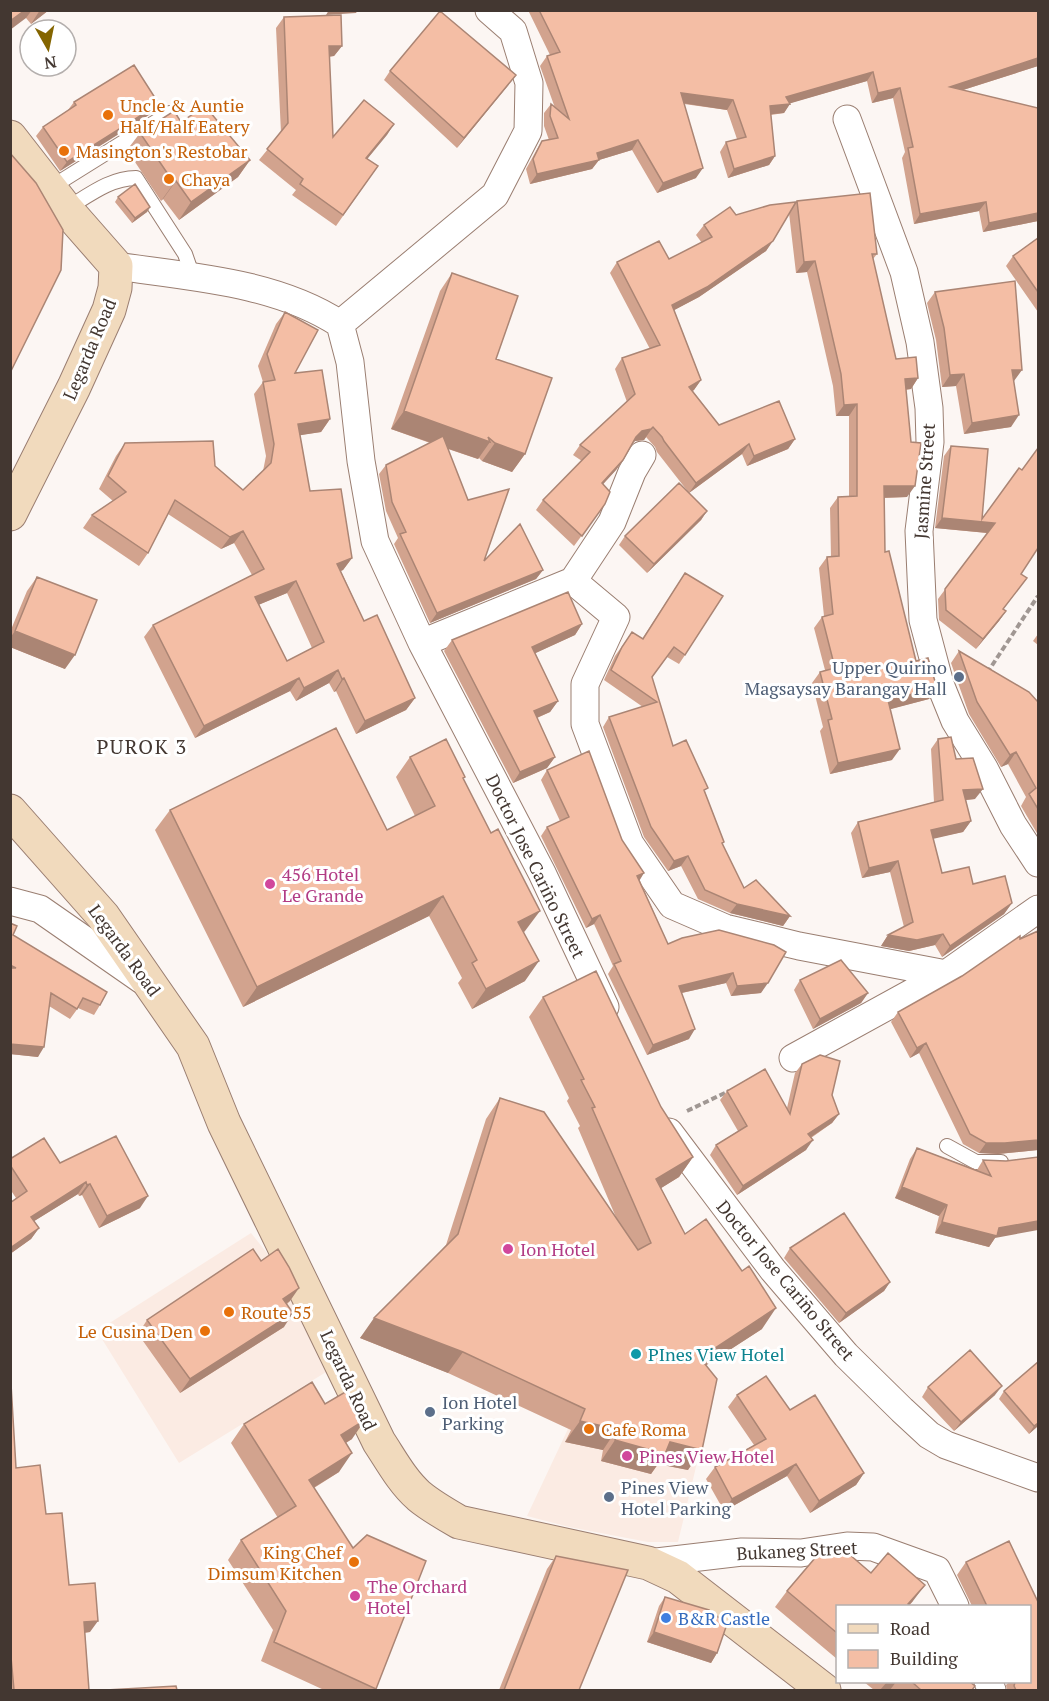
<svg xmlns="http://www.w3.org/2000/svg" width="1049" height="1701" font-family="'PT Serif',serif">
  <style>
    .built { fill: #fbebe3 }
    .lines { fill: none; stroke-linecap: round; stroke-linejoin: round }
    .service-casing { stroke: #9a7e71; stroke-width: 16 }
    .minor-casing { stroke: #9a7e71; stroke-width: 29 }
    .secondary-casing { stroke: #9a7e71; stroke-width: 35 }
    .path { stroke: #a09793; stroke-width: 4; stroke-dasharray: 6 3; stroke-linecap: butt }
    .service { stroke: #fff; stroke-width: 14 }
    .minor { stroke: #fff; stroke-width: 27 }
    .secondary { stroke: #f1dabd; stroke-width: 33 }
    .wall { fill: #d2a38e; fill-rule: evenodd }
    .shaded-wall { fill: #ab8574 }
    .building { fill: #f4bea5; stroke: #ab8574; stroke-width: 1.5; fill-rule: evenodd }
    .food-dot { fill: #e8710a; stroke: #fff; stroke-width: 2 }
    .service-dot { fill: #5c6f8a; stroke: #fff; stroke-width: 2 }
    .hotel-dot { fill: #d1479c; stroke: #fff; stroke-width: 2 }
    .culture-dot { fill: #0f9aa8; stroke: #fff; stroke-width: 2 }
    .shop-dot { fill: #3f7fe0; stroke: #fff; stroke-width: 2 }
    .labels { text-anchor: middle; dominant-baseline: central; stroke-width: 6; stroke-linejoin: round; paint-order: stroke }
    .food-label { font-size: 18px; fill: #c56008; stroke: #fff; text-anchor: start }
    .street-label { font-size: 18px; fill: #433731; stroke: #fff }
    .service-label { font-size: 18px; fill: #4e5e75; stroke: #fff; text-anchor: start }
    .hotel-label { font-size: 18px; fill: #b23c85; stroke: #fff; text-anchor: start }
    .culture-label { font-size: 18px; fill: #0d838f; stroke: #fff; text-anchor: start }
    .shop-label { font-size: 18px; fill: #366cbe; stroke: #fff; text-anchor: start }
    .neighbourhood-label { font-size: 20px; letter-spacing: 1.5px; fill: #433731; stroke: #fff }
  </style>
  <rect width="100%" height="100%" fill="#fcf6f3"/>
  <path class="built" d="M251,1233L291,1283L331,1369L179,1463L97,1331Z
    M639,1278L713,1396L678,1542H648L569,1527L527,1516Z"/>
  <g class="lines">
    <defs>
      <path id="service" d="M50,188L170,113
        M66,209C88,196 110,178 136,178L185,254L193,277
        M947,1146L976,1162H1001"/>
      <path id="minor" d="M847,119L904,272L920,342L929,408L930,442L919,531L923,620L940,684L955,721L984,768L1013,825L1038,863
        M116,266C191,277 276,282 340,324L350,362L361,461L375,541L422,643L542,873L605,1007
        M340,324L495,195L528,131L529,83L513,31L489,10
        M573,581L616,617L585,684V724L630,844L672,905L725,928L799,946L946,974L1038,909
        M422,643L573,581L612,522L632,472L642,455
        M10,901L40,909L142,980
        M793,1058L946,974
        M669,1132L773,1270L846,1355L902,1410L929,1435L946,1445L1038,1478
        M648,1563L742,1552L801,1553L847,1546L873,1547L937,1570L955,1606
        M988,1682L992,1690"/>
      <path id="secondary" d="M10,137L66,209L116,266L115,288L109,310L74,387L10,514
        M10,811L103,916L193,1046L224,1123L379,1442C391,1460 402,1481 419,1496C431,1506 445,1514 459,1522L648,1563L678,1577L824,1690"/>
    </defs>
    <use href="#service" class="service-casing"/>
    <use href="#minor" class="minor-casing"/>
    <use href="#secondary" class="secondary-casing"/>
    <path class="path" d="M987,673L1038,596
      M687,1111L729,1091"/>
    <use href="#service" class="service"/>
    <use href="#minor" class="minor"/>
    <use href="#secondary" class="secondary"/>
  </g>
  <path class="wall" d="M10,10H49L31,24L26,18Z
    M528,10H1038V66L963,90L1038,221L983,232L979,211L914,224L902,158L905,152L893,98L872,103L867,81L790,103L784,113L771,115L775,156L769,165L728,178L720,152L726,142L737,139L727,110L684,104L696,178L657,193L632,150L599,160L592,169L530,184L526,169L536,151L542,141L549,140L544,126V113L551,104L555,108L540,66L547,56L550,55Z
    M284,17L342,46L334,56L329,57L333,137L394,124L367,159L378,166L336,226L292,195L296,190L259,160L281,133L276,28Z
    M390,71L509,84L457,148L384,80Z
    M74,102L152,113L60,171L36,136L43,127L68,110Z
    M181,122L250,160L238,177L179,220L163,199L161,201L127,150L140,133Z
    M118,197L150,207L147,212L132,223L115,202Z
    M797,201L877,254L873,259L896,359L918,378L911,389L906,390L907,497L884,498L885,552L916,661L937,688L929,699L890,709L892,760L830,774L820,731L823,727L812,683L820,672L825,670L814,628L822,617L824,616L819,568L827,557H831L830,508L838,497L849,496V416H836L833,386L807,272L796,273L789,213L766,251L699,297L674,310L701,380L693,391L719,425L795,439L788,449L747,466L742,454L689,493L657,452L655,447L646,437L644,440L635,441L632,444L623,460L616,470L603,484L605,504L574,546L536,510L543,500L582,461L573,455L580,445L627,402L615,369L622,358L650,349L610,273L617,262L669,259L702,243L696,235L704,225L736,215L795,203Z
    M1038,238V312L1006,266L1013,256Z
    M452,273L496,359L525,454L512,472L482,461L479,458L478,459L448,449L484,561L543,570L536,579L430,623L394,544L398,538L386,511L379,474L386,465L430,443L391,429L440,291Z
    M935,292L1014,381L1011,427L964,434L956,386L942,387L936,340L927,303Z
    M285,312L295,373L330,419L321,432L300,435L310,491L352,558L343,570L341,571L364,621L415,698L406,710L356,734L336,691L334,692L329,683L296,701L290,691L195,738L144,637L153,625L252,575L234,543L221,549L168,514L148,553L139,566L83,528L92,515L113,501L99,489L116,456L125,443L215,466L243,490L263,471L266,456L254,394L263,382L258,366L276,324ZM287,593L312,648L287,661L258,605Z
    M951,446L982,519L1021,574L1027,578L1003,609L1006,611L999,621L976,649L939,620L938,599L987,533L935,528L944,456Z
    M707,511L701,520L647,573L619,545L625,536Z
    M685,573V655L679,664L667,657L652,677L673,746L705,792L724,842L722,845L744,888L790,916L783,926L730,913L698,899L681,866L668,871L644,837L603,727L609,717L643,707L604,680L615,656L632,632L642,639Z
    M37,577L65,669L10,647V632L27,591Z
    M582,624L575,635L535,653L558,701L550,712L537,718L555,757L547,768L513,783L444,651L452,640Z
    M1038,634V645L1033,641Z
    M959,651L1038,702V835L1021,806L1026,797L1008,764L1001,767L969,714L951,663Z
    M938,739L956,759L975,799L966,800L971,821L963,832L933,838L942,873L973,884L1012,903L1004,914L942,957L935,945L909,951L881,946L888,935L904,927L890,872L862,878L851,833L858,822L934,802L931,749Z
    M410,757L464,780L525,931L524,932L525,981L472,1009L458,983L462,978L429,916L243,1007L155,830L170,810L387,830L415,816L396,777Z
    M547,770L622,840L668,944L682,938L761,993L731,996L726,983L682,993L689,1039L647,1055L608,974L613,966L594,924L586,928L541,836L547,827L560,821L541,780Z
    M10,923L13,935L100,1005L94,1015L78,1008L70,1019L49,1006L38,1057L10,1054Z
    M1038,931V1150L998,1154L979,1153L963,1144L919,1053L910,1058L891,1022L898,1012L962,976L1020,939Z
    M800,980L868,993L861,1003L813,1029L794,990Z
    M543,997L661,1107L693,1157L679,1177L661,1188L685,1234L762,1329L706,1365L688,1470L658,1464L651,1474L601,1461L603,1450L565,1442L571,1430L448,1373L360,1338L446,1245L486,1119L500,1098L618,1222L578,1128L580,1126L567,1101L569,1098L529,1017Z
    M802,1064L832,1095L839,1114L832,1123L811,1138L806,1150L737,1195L710,1155L716,1145L738,1131L720,1100L727,1091L787,1108L795,1073Z
    M917,1148L977,1170L983,1160L1006,1161L995,1238L989,1247L935,1233L939,1216L895,1198L910,1159Z
    M10,1159L60,1163L140,1208L99,1228L82,1195L79,1196L78,1194L34,1221L39,1228L31,1239L10,1254V1203L16,1198L10,1189Z
    M790,1248L890,1282L884,1291L839,1323L784,1258Z
    M290,1301L287,1304L284,1327L180,1393L138,1334L147,1320Z
    M1038,1362V1426L1029,1434L999,1399L1004,1391Z
    M10,1367L16,1468L46,1514L69,1585L90,1632L85,1633L89,1690H10Z
    M928,1387L995,1395L954,1431L922,1397Z
    M737,1395L790,1410L864,1473L856,1485L810,1513L787,1476L724,1511L706,1479L715,1467L754,1445L728,1407Z
    M325,1404L352,1439L346,1443L339,1472L314,1488L376,1689L375,1690H324L261,1661L273,1630L228,1560L241,1540L278,1518L231,1443L244,1424Z
    M1009,1541L1038,1602V1690H1007L1006,1685L1009,1682H1029V1606H972L957,1575L966,1562Z
    M556,1556L579,1690H499L547,1569Z
    M871,1573L913,1601L909,1606H837V1659L775,1607L787,1591Z
    M665,1597L717,1653L711,1663L647,1642L659,1606Z
    M864,1682H970L972,1690H893L891,1689L890,1690H874Z"/>
  <path class="shaded-wall" d="M25,10H32L26,18L10,30V21Z
    M40,10H49L31,24Z
    M329,10H358L356,13L326,15Z
    M329,46H342L334,56L321,57Z
    M1038,58V66L944,96L950,87Z
    M873,72L867,81L788,104H790L784,113L763,115L770,106L786,97Z
    M516,75L509,84L457,148L464,138Z
    M900,88L893,98L872,103L878,93Z
    M681,93L733,100L727,110L675,102Z
    M159,104L152,113L60,171L67,162Z
    M394,124L387,135L359,169L366,158Z
    M638,140L632,150L599,160L592,169L530,184L537,174L597,153Z
    M775,156L769,165L728,178L734,169Z
    M250,160L238,177L179,220L191,202Z
    M703,168L696,178L657,193L663,183Z
    M176,181L163,199L161,201L174,183Z
    M986,202L979,211L914,224L920,214Z
    M150,207L147,212L132,223L135,218Z
    M1038,213V221L983,232L989,223Z
    M773,241L766,251L699,297L665,315L672,305Z
    M815,261L807,272L796,273L804,262Z
    M1012,370H1022L1014,381Z
    M964,374L956,386L942,387L950,375Z
    M918,378L911,389L897,390L905,379Z
    M701,380L694,390L682,397L689,387Z
    M857,404L849,416H836L844,405Z
    M404,411L490,442L478,459L391,429Z
    M1019,415L1011,427L964,434L972,423Z
    M330,419L321,432L289,437L298,424Z
    M653,427L644,440L635,441L628,447L636,437L642,431Z
    M795,439L788,449L747,466L754,456Z
    M495,443L525,454L512,472L482,461Z
    M749,444L742,454L689,493L696,483Z
    M623,460L616,470L595,493L602,483Z
    M884,486H915L907,497L876,498Z
    M707,511L701,520L647,573L654,564Z
    M942,518L995,523L988,533L935,528Z
    M243,531L234,543L221,549L230,537Z
    M352,558L343,570L328,576L337,564Z
    M543,570L536,579L430,623L437,613Z
    M296,581L287,593L246,610L255,597Z
    M1006,611L999,621L976,649L983,639Z
    M582,624L575,635L525,658L532,647Z
    M15,631L75,655L65,669L10,647V638Z
    M338,670L329,683L296,701L304,688Z
    M299,678L290,691L195,738L204,726Z
    M344,678L336,691L334,692L342,679Z
    M937,688L929,699L880,712L888,700Z
    M415,698L406,710L356,734L365,721Z
    M558,701L550,712L527,722L534,711Z
    M900,749L892,760L830,774L838,763Z
    M1016,752L1008,764L1001,767L1010,755Z
    M555,757L547,768L513,783L520,772Z
    M983,789L975,799L956,801L963,790Z
    M971,821L963,832L924,841L931,830Z
    M688,856L681,866L668,871L674,861Z
    M898,861L890,872L862,878L869,868Z
    M644,873L638,883L637,876Z
    M443,896L429,916L243,1007L257,987Z
    M1012,903L1004,914L942,957L950,946Z
    M737,904L790,916L783,926L730,913Z
    M540,911L525,931L504,943L518,922Z
    M600,915L594,924L586,928L592,919Z
    M943,934L935,945L909,951L881,946L888,935Z
    M539,961L525,981L472,1009L486,989Z
    M733,973L726,983L672,995L679,986Z
    M768,983L761,993L731,996L737,986Z
    M868,993L861,1003L813,1029L820,1019Z
    M695,1029L689,1039L647,1055L653,1045Z
    M926,1043L919,1053L910,1058L917,1048Z
    M10,1044L44,1047L38,1057L10,1054Z
    M839,1114L832,1123L802,1143L808,1134Z
    M813,1140L806,1150L737,1195L743,1186Z
    M1038,1140V1150L998,1154L979,1153L986,1143Z
    M693,1157L679,1177L642,1200L656,1179Z
    M86,1182L78,1194L23,1228L31,1217Z
    M90,1184L82,1195L79,1196L87,1185Z
    M902,1187L947,1205L939,1216L895,1198Z
    M148,1196L140,1208L99,1228L107,1216Z
    M1038,1221V1230L995,1238L989,1247L935,1233L942,1222L999,1228Z
    M39,1228L31,1239L10,1254V1248Z
    M890,1282L884,1291L839,1323L846,1313Z
    M299,1288L290,1301L273,1312L283,1299Z
    M776,1308L762,1329L685,1379L700,1358Z
    M293,1313L284,1327L180,1393L190,1379Z
    M374,1318L463,1352L448,1373L360,1338Z
    M1002,1386L995,1395L954,1431L961,1422Z
    M365,1420L352,1439L327,1454L341,1435Z
    M580,1421L617,1429L603,1450L565,1442Z
    M1038,1423V1426L1029,1434L1034,1426Z
    M615,1440L670,1442L702,1450L688,1470L658,1464L651,1474L601,1461Z
    M352,1453L339,1472L295,1499L309,1480Z
    M796,1464L787,1476L724,1511L732,1499Z
    M864,1473L856,1485L810,1513L819,1501Z
    M925,1585L913,1601L908,1606H906Z
    M98,1621L90,1632L76,1633L84,1622Z
    M654,1632L717,1653L711,1663L647,1642Z
    M887,1682H896L890,1690H880Z"/>
  <path class="building" d="M10,10H25L10,21Z
    M539,10H1038V58L950,87L1038,108V213L989,223L986,202L920,214L908,148L913,147L900,88L878,93L873,72L786,97L790,104L770,106L775,156L734,169L726,142L746,137L733,100L681,93L703,168L663,183L638,140L597,153L599,160L537,174L533,159L542,141L558,138L550,116L551,104L569,119L547,56L560,52Z
    M440,11L516,75L464,138L390,71Z
    M341,15L342,46H329L333,137L364,100L394,124L366,158L378,166L343,215L300,184L303,179L267,149L288,123L284,17Z
    M134,65L159,104L67,162L43,127L76,105L74,102Z
    M205,106L250,160L191,202L176,181L174,183L140,133L174,111L181,122Z
    M10,153L36,183L63,230L61,270L10,373Z
    M135,184L150,207L135,218L118,197Z
    M870,193L877,254H872L896,359L916,357L918,378L905,379L911,442L921,443L915,486H884L885,552L889,551L916,661L928,658L937,688L888,700L900,749L838,763L828,720L832,719L820,672L835,668L822,617L833,614L827,557L839,556L838,497L857,496V404L844,405L841,374L815,261L804,262L797,201Z
    M796,202L773,241L707,287L672,305L701,380L689,387L719,425L779,401L795,439L754,456L749,444L696,483L664,441L662,437L653,427L651,429L642,431L636,437L623,460L602,483L610,492L605,504L582,536L543,500L590,452L580,445L635,394L622,358L660,345L617,262L659,241L669,259L712,237L704,225L730,207L736,215L770,205Z
    M1038,238V292L1013,256Z
    M452,273L518,296L496,359L552,378L525,454L495,443L488,437L490,442L404,411Z
    M1015,281L1022,370H1012L1019,415L972,423L964,374L950,375L944,328L935,292Z
    M285,312L318,330L295,373L322,370L330,419L298,424L310,491L341,489L352,558L337,564L364,621L377,615L415,698L365,721L344,678L342,679L338,670L304,688L299,678L204,726L153,625L264,569L243,531L230,537L175,500L148,553L92,515L126,492L108,476L125,443L213,441L215,466L243,490L271,463L274,444L263,382L275,380L267,354ZM296,581L324,642L287,661L255,597Z
    M443,436L468,500L509,489L484,561L520,524L543,570L437,613L400,534L406,532L392,502L386,465Z
    M951,446L988,449L982,519L1019,468L1022,470L1038,448V548L1021,574L1027,578L1003,609L1006,611L983,639L946,610L945,589L995,523L942,518Z
    M679,483L707,511L654,564L625,536Z
    M685,573L723,596L685,655L674,647L652,677L673,746L686,740L708,788L704,790L724,842L722,843L744,888L756,880L790,916L737,904L705,890L688,856L674,861L651,827L609,717L657,702L611,670L622,647L632,632L643,639Z
    M37,577L97,600L75,655L15,631Z
    M568,592L582,624L532,647L558,701L534,711L555,757L520,772L452,640Z
    M959,651L1029,692L1038,702V809L1029,794L1036,788L1016,752L1010,755L977,702Z
    M336,728L387,830L435,806L410,757L446,739L465,777L463,778L491,833L498,829L540,911L518,922L539,961L486,989L472,963L477,960L443,896L257,987L170,810Z
    M951,737L956,759L973,758L983,789L963,790L971,821L931,830L942,873L969,867L973,884L1005,876L1012,903L950,946L943,934L917,940L888,935L913,922L898,861L869,868L858,822L943,800L938,739Z
    M589,751L622,840L644,873L637,876L668,944L682,938L719,930L774,945L786,952L768,983L737,986L733,973L679,986L695,1029L653,1045L614,964L621,961L600,915L592,919L547,827L569,817L547,770Z
    M10,923L17,926L13,935L107,992L100,1005L83,998L77,1009L51,993L44,1047L10,1044V968H16L10,965Z
    M1038,931V1140L1005,1143H986L970,1134L926,1043L917,1048L898,1012L962,976L1020,936V939Z
    M841,960L868,993L820,1019L800,980Z
    M596,971L661,1107L693,1157L656,1179L685,1234L706,1219L742,1271L749,1266L776,1308L700,1358L717,1379L702,1450L670,1442L665,1454L615,1440L617,1429L580,1421L585,1409L463,1352L374,1318L458,1234L500,1098L544,1112L638,1250L651,1243L592,1108L595,1107L581,1080L584,1079L543,997Z
    M820,1055L840,1061L832,1095L839,1114L808,1134L813,1140L743,1186L716,1145L747,1126L727,1091L765,1069L790,1114L802,1064Z
    M116,1136L148,1196L107,1216L90,1184L87,1185L86,1182L31,1217L39,1228L10,1248V1203L27,1191L10,1165V1159L44,1138L60,1163Z
    M917,1148L991,1176L983,1160L1006,1161L1038,1157V1221L999,1228L997,1236L942,1222L947,1205L902,1187Z
    M844,1213L890,1282L846,1313L790,1248Z
    M253,1249L261,1261L278,1249L289,1267L299,1288L283,1299L293,1313L190,1379L147,1320Z
    M970,1350L1002,1386L961,1422L928,1387Z
    M1038,1362V1423L1034,1426L1004,1391Z
    M10,1367L16,1468L40,1465L46,1514L62,1513L69,1585L95,1583L98,1621L84,1622L89,1690H14L10,1646Z
    M766,1376L790,1410L815,1395L864,1473L819,1501L796,1464L732,1499L715,1467L766,1439L737,1395Z
    M312,1382L325,1404L347,1391L365,1420L341,1435L352,1453L309,1480L353,1548L367,1535L426,1561L376,1689L274,1642L286,1611L241,1540L296,1506L244,1424Z
    M1009,1541L1038,1602V1690H1016L1014,1686L1015,1682H1029V1606H987L966,1562Z
    M842,1548L871,1573L888,1553L925,1585L908,1604L910,1606H837V1633L787,1591L821,1551Z
    M556,1556L628,1570L579,1690H504Z
    M665,1597L709,1610L727,1624L717,1653L654,1632Z
    M912,1682H970L975,1686L972,1690H921Z
    M176,1686L177,1690H106Z"/>
  <g class="food-dot">
    <circle cx="108" cy="115" r="6"/>
    <circle cx="64" cy="151" r="6"/>
    <circle cx="169" cy="179" r="6"/>
    <circle cx="229" cy="1312" r="6"/>
    <circle cx="205" cy="1331" r="6"/>
    <circle cx="589" cy="1429" r="6"/>
    <circle cx="354" cy="1562" r="6"/>
  </g>
  <g class="service-dot">
    <circle cx="959" cy="677" r="6"/>
    <circle cx="430" cy="1412" r="6"/>
    <circle cx="609" cy="1497" r="6"/>
  </g>
  <g class="hotel-dot">
    <circle cx="270" cy="884" r="6"/>
    <circle cx="508" cy="1249" r="6"/>
    <circle cx="627" cy="1456" r="6"/>
    <circle cx="355" cy="1596" r="6"/>
  </g>
  <circle class="culture-dot" cx="636" cy="1354" r="6"/>
  <circle class="shop-dot" cx="666" cy="1618" r="6"/>
  <g class="labels">
    <g class="food-label">
      <text x="120" y="105">Uncle &amp; Auntie<tspan x="120" dy="21">Half/Half Eatery</tspan></text>
      <text x="76" y="151">Masington's Restobar</text>
      <text x="181" y="179">Chaya</text>
      <text x="241" y="1312">Route 55</text>
      <text x="193" y="1331" text-anchor="end">Le Cusina Den</text>
      <text x="601" y="1429">Cafe Roma</text>
      <text x="342" y="1552" text-anchor="end">King Chef<tspan x="342" dy="21">Dimsum Kitchen</tspan></text>
    </g>
    <g class="street-label">
      <text transform="translate(89 349) rotate(-67)">Legarda Road</text>
      <text transform="translate(924 481) rotate(-86)">Jasmine Street</text>
      <text transform="translate(536 866) rotate(64)">Doctor Jose Cariño Street</text>
      <text transform="translate(125 950) rotate(54)">Legarda Road</text>
      <text transform="translate(786 1280) rotate(50)">Doctor Jose Cariño Street</text>
      <text transform="translate(349 1380) rotate(65)">Legarda Road</text>
      <text transform="translate(797 1550) rotate(-3)">Bukaneg Street</text>
    </g>
    <g class="service-label">
      <text x="947" y="667" text-anchor="end">Upper Quirino<tspan x="947" dy="21">Magsaysay Barangay Hall</tspan></text>
      <text x="442" y="1402">Ion Hotel<tspan x="442" dy="21">Parking</tspan></text>
      <text x="621" y="1487">Pines View<tspan x="621" dy="21">Hotel Parking</tspan></text>
    </g>
    <g class="hotel-label">
      <text x="282" y="874">456 Hotel<tspan x="282" dy="21">Le Grande</tspan></text>
      <text x="520" y="1249">Ion Hotel</text>
      <text x="639" y="1456">Pines View Hotel</text>
      <text x="367" y="1586">The Orchard<tspan x="367" dy="21">Hotel</tspan></text>
    </g>
    <g class="culture-label">
      <text x="648" y="1354">PInes View Hotel</text>
    </g>
    <g class="shop-label">
      <text x="678" y="1618">B&amp;R Castle</text>
    </g>
    <g class="neighbourhood-label">
      <text x="142" y="746">PUROK 3</text>
    </g>
  </g>
  <rect width="1049" height="1701" fill="none" stroke="#433731" stroke-width="24"/>
  <rect x="836" y="1605" width="195" height="78" fill="#ffffff" stroke="#b4afad" stroke-width="1.5"/>
  <rect x="848" y="1624" width="30" height="9" fill="#f1dabd" stroke="#b4afad" stroke-width="1.5"/>
  <text x="890" y="1635" font-size="18" fill="#433731">Road</text>
  <rect x="848" y="1650" width="30" height="18" fill="#f4bea5" stroke="#b4afad" stroke-width="1.5"/>
  <text x="890" y="1665" font-size="18" fill="#433731">Building</text>
  <g transform="translate(48 48) rotate(171)"><circle r="28" fill="#ffffff" stroke="#b4afad" stroke-width="1.5"/>
  <path d="M0-4.5L10 22L0 15L-10 22Z" fill="#846500"/>
  <text y="-9" font-size="16" font-weight="bold" text-anchor="middle" fill="#433731">N</text>
  </g>
</svg>
